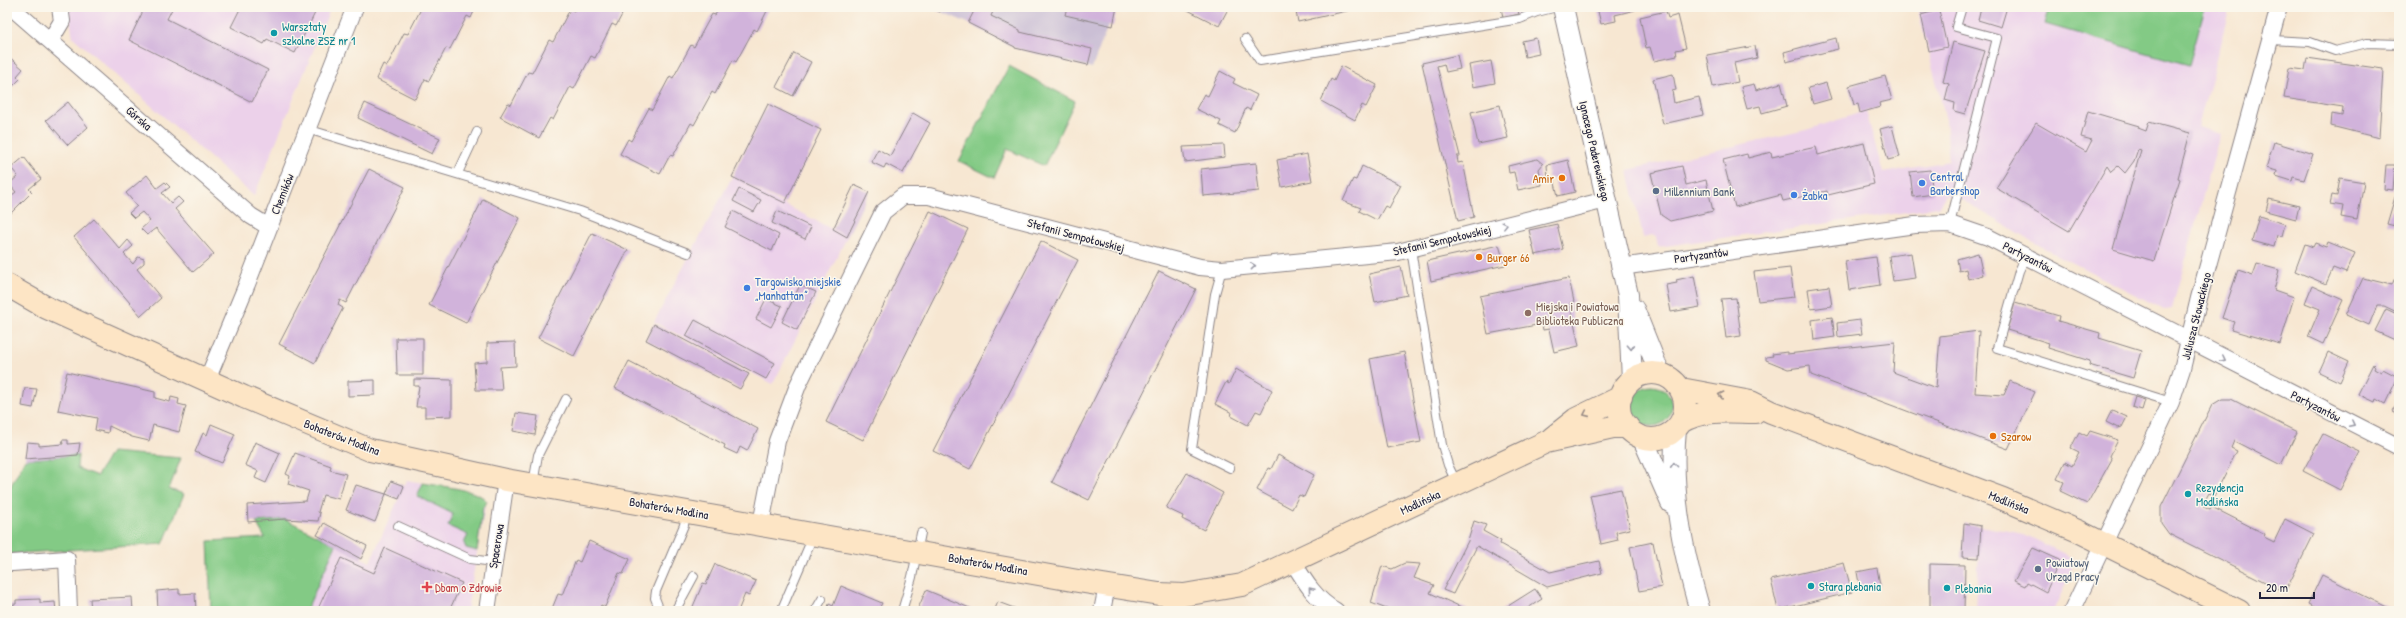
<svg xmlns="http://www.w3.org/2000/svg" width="2406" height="618" font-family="'Patrick Hand',sans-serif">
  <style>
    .built { fill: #ecd1ea }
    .industrial { fill: #cbbfd5 }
    .green { fill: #83ca85; stroke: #527660 }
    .building { fill: #d1b3db }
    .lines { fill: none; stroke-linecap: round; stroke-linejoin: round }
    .service-casing { stroke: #8c8486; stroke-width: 10 }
    .minor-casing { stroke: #8c8486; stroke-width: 18 }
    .tertiary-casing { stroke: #8c8486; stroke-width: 22 }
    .secondary-casing { stroke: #8c8486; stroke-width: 24 }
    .service { stroke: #fff; stroke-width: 8 }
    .minor { stroke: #fff; stroke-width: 16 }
    .tertiary { stroke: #fff; stroke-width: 20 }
    .secondary { stroke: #fde5c5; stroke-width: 22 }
    .oneway { stroke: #9c9ca7 }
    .oneway2 { stroke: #9a8d87 }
    .culture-dot { fill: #0f9aa8; stroke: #fbf7ec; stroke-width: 1.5 }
    .food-dot { fill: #e8710a; stroke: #fbf7ec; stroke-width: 1.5 }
    .shop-dot { fill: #3f7fe0; stroke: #fbf7ec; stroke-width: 1.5 }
    .service-dot { fill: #5c6f8a; stroke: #fbf7ec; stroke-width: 1.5 }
    .education-dot { fill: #8d6e63; stroke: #fbf7ec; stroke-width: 1.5 }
    .health-dot { fill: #e0444e; stroke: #fbf7ec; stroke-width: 1.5 }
    .labels { text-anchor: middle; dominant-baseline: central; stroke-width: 3; stroke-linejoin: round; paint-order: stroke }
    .culture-label { font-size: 12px; fill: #0d838f; stroke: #fbf7ec; text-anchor: start }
    .street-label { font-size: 12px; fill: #22223b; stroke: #fbf7ec }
    .shop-label { font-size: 12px; fill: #366cbe; stroke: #fbf7ec; text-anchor: start }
    .food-label { font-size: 12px; fill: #c56008; stroke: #fbf7ec; text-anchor: start }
    .service-label { font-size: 12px; fill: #4e5e75; stroke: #fbf7ec; text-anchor: start }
    .education-label { font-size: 12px; fill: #785e54; stroke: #fbf7ec; text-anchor: start }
    .health-label { font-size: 12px; fill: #be3a42; stroke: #fbf7ec; text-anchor: start }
  </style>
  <rect width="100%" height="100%" fill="#fbf7ec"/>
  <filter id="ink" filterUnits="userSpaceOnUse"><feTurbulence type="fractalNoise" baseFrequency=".025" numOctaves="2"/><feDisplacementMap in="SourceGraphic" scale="8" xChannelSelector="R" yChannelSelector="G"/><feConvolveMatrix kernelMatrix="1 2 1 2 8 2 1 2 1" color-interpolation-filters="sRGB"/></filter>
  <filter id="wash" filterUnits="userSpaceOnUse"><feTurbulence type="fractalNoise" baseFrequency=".012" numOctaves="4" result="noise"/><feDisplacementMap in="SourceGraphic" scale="16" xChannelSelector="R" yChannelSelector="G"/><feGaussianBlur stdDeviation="0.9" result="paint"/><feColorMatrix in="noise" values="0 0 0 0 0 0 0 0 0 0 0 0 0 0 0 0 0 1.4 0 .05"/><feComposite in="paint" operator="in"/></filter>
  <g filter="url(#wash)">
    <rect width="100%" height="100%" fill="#f7e7d2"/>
    <path class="built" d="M68,7H331L254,196L73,37Z
      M1917,7H2230L2198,127L2220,134L2172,309L2165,310L2044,248L1962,200L1946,195L1938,207L1914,211L1658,247L1656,237L1652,235L1643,237L1628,170L1806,130L1866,111L1883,173L1949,161L1946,120Z
      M732,177L847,237L773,384L654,322Z
      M407,480L469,492L481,496L486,500L467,611H306L336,545L370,562Z
      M1980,526L2024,534L2077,560L2053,611H1976Z"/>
    <path class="industrial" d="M930,7H1115L1092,68L1015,48L968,23Z"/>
    <path class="green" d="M2050,7H2205L2189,65L2045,24Z
      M1009,66L1075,101L1044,166L1007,149L994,178L959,161Z
      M1632 406a20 20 0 1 1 40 0a20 20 0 1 1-40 0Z
      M111,452L181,458L169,489L184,494L163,544L7,554V493L25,459L78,455L77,468L97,476Z
      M423,483C437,486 481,489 487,502L483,507L477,551L466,548L464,543L468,535L448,526L453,514L417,496Z
      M285,519L336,545L306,611H211L208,541L265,538L256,522Z"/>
    <g id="blocks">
      <path class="building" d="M145,7H173L167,19L268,70L252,102L129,40Z
        M241,7H318L295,53L267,39L264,44L231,27Z
        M422,7H476L471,18L467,16L450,49L446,48L429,81L425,79L415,99L376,79L383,64L387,66L404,33L408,34Z
        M576,7H626L616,26L612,24L595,58L591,56L574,89L570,87L553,120L550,118L539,138L500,117L508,103L511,105L528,72L532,73L549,40L553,42L570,9L574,11Z
        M720,7H769L757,31L754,29L736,62L733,60L715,94L712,92L694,125L691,123L673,156L670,155L660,174L620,154L628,139L631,141L649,108L652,110L670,76L673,78L691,45L694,47L712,14L715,15Z
        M930,7H942L940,12Z
        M976,7H995L991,16L1020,30V32L1092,49L1088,65L1015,48V47L968,23Z
        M1067,7H1117L1113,26L1065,15Z
        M1182,7H1224L1228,9L1219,26Z
        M1295,7H1360V8L1298,22Z
        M1501,7H1517L1519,14L1503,18Z
        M1597,7H1634L1635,10L1615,15L1616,21L1601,24Z
        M1920,7H1939V8L1921,13Z
        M1981,7H2007L2001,27L1978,20Z
        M1939,10L1947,47L1929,51L1921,15Z
        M1666,11L1668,18L1678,15L1686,48L1676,50L1677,56L1654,61L1650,47L1646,48L1640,17Z
        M1536,38L1539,54L1525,57L1522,41Z
        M1836,38L1838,49L1786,62L1784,52Z
        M1953,42L1985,51L1965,114L1954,111L1955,103L1945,100L1949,84L1943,82Z
        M1755,46L1757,58L1734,63L1738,82L1713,87L1707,55Z
        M794,53L811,62L793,96L776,87Z
        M7,55L23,69L17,76L20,79L12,87L9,84L7,86Z
        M1457,55L1460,69L1446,72L1444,64L1437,66L1460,156H1457L1458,163L1463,162L1474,217L1458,221L1422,63Z
        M2307,58L2383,69L2379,138L2331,126L2332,114L2342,116L2343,107L2284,98L2289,68L2305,70Z
        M1491,61L1495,83L1473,87L1469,65Z
        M1341,66L1377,85L1366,107L1362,105L1355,120L1321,101L1331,79L1334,81Z
        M1220,71L1235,79L1233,83L1257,95L1250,110L1246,108L1235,133L1219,125L1221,121L1196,109L1204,94L1208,96Z
        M1673,74L1676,90L1672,91L1674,103L1699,97L1703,115L1663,124L1653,79Z
        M1885,76L1892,100L1879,103L1880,107L1860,113L1858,104L1854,105L1849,86Z
        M1781,83L1787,106L1762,113L1760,106L1747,109L1741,87L1754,84L1756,90Z
        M1826,83L1831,99L1813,104L1808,88Z
        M68,102L88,127L68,145L46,120Z
        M365,103L440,138L432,154L358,118Z
        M768,104L821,130L785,203L732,177Z
        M1500,105L1508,138L1478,144L1471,112Z
        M2088,111L2139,126L2138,128L2146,131L2149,122L2190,133L2178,178L2180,179L2154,261L2113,249L2141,150L2138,149L2134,161L2125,173L2118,166L2111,172L2107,166L2069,231L1996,188L2036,123L2086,152L2092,140L2081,137Z
        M913,113L930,123L903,173L886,164L884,168L871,162L878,149L890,156Z
        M1892,126L1900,157L1888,160L1880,129Z
        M2274,142L2313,154L2304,180L2293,177L2292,181L2276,176L2277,171L2266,168Z
        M1864,143L1874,184L1828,195L1827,191L1783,201L1781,195L1735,207L1723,160L1747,154L1748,158L1771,152L1772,157L1816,147L1818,155Z
        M1224,145L1225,157L1185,162L1183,147Z
        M1307,154L1312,181L1282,187L1277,160Z
        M24,157L41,179L29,189L32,192L7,217V192L11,196L16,192L9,184L18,176L11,168Z
        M1537,159L1543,164L1539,169L1542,185L1518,190L1514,172L1509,173L1508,166Z
        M1568,160L1575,192L1558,196L1554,179L1548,177L1547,165Z
        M1256,163L1259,191L1203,196L1201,169Z
        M2386,165H2395L2393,190L2384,189Z
        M1362,166L1401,185L1389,208L1385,206L1377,220L1359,211L1361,208L1343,201L1353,179L1356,180Z
        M1682,166L1686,185L1706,180L1713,211L1670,221L1661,215L1651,173Z
        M369,169L405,187L346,303L340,300L338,305L343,308L315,363L279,344Z
        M1930,170L1933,194L1913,197L1910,172Z
        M147,175L157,188L165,182L170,187L162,193L171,203L178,197L183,202L175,209L214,254L193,272L156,228L147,235L141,229L150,221L142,212L134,218L129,213L137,206L126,193Z
        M2340,178L2364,182L2357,220L2341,217L2343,206L2330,204L2332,195L2337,196Z
        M854,185L869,192L847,237L833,229Z
        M739,189L761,200L754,212L733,201Z
        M2395,197L2399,198V227L2387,224Z
        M483,199L520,218L466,323L429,305Z
        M2269,199L2299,206L2296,219L2266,211Z
        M733,211L779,235L772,251L725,227Z
        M777,211L811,227L805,239L772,223Z
        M930,211L968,229L863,440L826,422Z
        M2259,216L2285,224L2282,236L2277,235L2274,247L2252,241Z
        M94,219L120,249L128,240L133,246L124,254L133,264L138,257L144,259V263L137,269L161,298L141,316L74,237Z
        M1557,224L1563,249L1535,255L1529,230Z
        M592,233L628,250L574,356L538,338Z
        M1041,241L1078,260L970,469L933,451Z
        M2328,242L2355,253L2346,273L2333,268L2326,284L2295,271L2305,244L2313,247L2315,243L2326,247Z
        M1499,245L1505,265L1431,281L1427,261Z
        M1911,253L1915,278L1893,281L1889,256Z
        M1978,253L1983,275L1968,279L1966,269L1959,271L1957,259Z
        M1876,257L1880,285L1849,290L1845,261Z
        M2257,264L2279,270L2274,290L2294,297L2280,344L2231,330L2234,322L2222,318L2238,270L2253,275Z
        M1401,267L1407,295L1375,302L1369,274Z
        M1790,268L1794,297L1758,301L1754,272Z
        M1159,271L1196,289L1089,500L1052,482Z
        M1694,276L1700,307L1671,312L1666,285L1677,283L1676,280Z
        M1569,278L1574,302L1570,303L1579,346L1554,352L1549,329L1543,330L1542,324L1488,334L1480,296Z
        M2363,278L2392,285L2394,280L2399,282V313L2384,306H2377L2369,325L2346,315Z
        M800,285L816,292L797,330L782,322Z
        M1829,286L1832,306L1811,309L1808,289Z
        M2312,286L2343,300L2323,344L2308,337L2320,309L2305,303Z
        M1736,298L1741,336L1726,338L1721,299Z
        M766,299L782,306L771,327L756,319Z
        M2015,303L2059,316L2058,321L2100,333L2099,338L2141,351L2133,378L2089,365L2090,361L2048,348L2049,343L2007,330Z
        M2386,309L2399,315V333L2395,340L2375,331Z
        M1832,317L1835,337L1814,340L1812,320Z
        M695,320L775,363L766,379L686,336Z
        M1860,320L1862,334L1838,337L1837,323Z
        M654,324L749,374L740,389L646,340Z
        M1979,331L1975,393L2004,395L2010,381L2035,392L2008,449L1811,375L1810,366L1788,369L1766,360V357L1773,356L1772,354L1787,352V354L1895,342L1893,372L1936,388L1940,336Z
        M396,338H423V375H397Z
        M515,342L516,366L500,367L502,390H476L474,363L487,362V343Z
        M1404,352L1421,442L1387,448L1370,359Z
        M2328,352L2349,362L2340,382L2319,372Z
        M629,361L758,429L747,451L740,447L737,454L724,448L725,445L615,388Z
        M2373,364L2375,366L2374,368L2381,372L2383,369L2398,377L2385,404L2376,399L2375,402L2358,394Z
        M1236,369L1272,390L1261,413L1256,411L1248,425L1231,416L1232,413L1215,404L1226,382L1229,384Z
        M67,372L155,392V398L170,402L171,397L179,399L178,404L186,406L179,432L153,425L149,441L132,437L109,426L108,433L95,430L97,418L58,410Z
        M414,379L452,380V416L425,417V407H416L419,386H414Z
        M375,380V395L348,396V381Z
        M25,388L37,389L33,408L22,406Z
        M2135,397L2145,400L2142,410L2132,407Z
        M2222,399H2231L2297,432L2281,465L2234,441L2231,448L2237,451L2214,496L2209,493L2202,506L2210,510L2212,507L2265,534L2264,537L2274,542L2285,519L2314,534L2285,592L2169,534L2161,523V507L2212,405Z
        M2399,400V414L2393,411Z
        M2112,410L2127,417L2122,427L2118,428L2106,422Z
        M516,413L538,416L535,435L513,431Z
        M211,424L235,434L222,463L195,452L203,433L207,435Z
        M2090,431L2118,440L2110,456L2112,459L2087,504L2060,491L2064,482L2057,479L2065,462L2072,466L2079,452L2071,448L2079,432L2087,436Z
        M2323,434L2360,452L2340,490L2303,471Z
        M62,440H68V444L80,443L78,455L25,459L27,442L39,443V446L63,444Z
        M255,442L280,453L266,483L255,478L258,471L245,465Z
        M295,453L331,466L330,470L346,474L339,499L323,495L318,512L320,513L318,521L285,519L248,522L247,505L306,501L309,491L288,484L290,476L286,474Z
        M1278,455L1314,475L1304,497L1299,495L1292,509L1257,490L1268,468L1271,469Z
        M1187,473L1223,493L1204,530L1182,519L1183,516L1166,508Z
        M391,481L404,486L399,499L386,494Z
        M356,485L386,494L375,522L346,510Z
        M1621,489L1630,529L1616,532L1618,540L1601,544L1590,495Z
        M1474,521L1486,525L1483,531L1501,541L1500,544L1550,572L1599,561L1602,573L1547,587L1477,546L1453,594L1443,590L1468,541Z
        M324,523L367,546L361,559L317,535Z
        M1964,523L1981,526L1979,558L1962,557Z
        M589,541L630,559L623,574L619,573L605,607L601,605L599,611H551L558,594L562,595L576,560L580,562Z
        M1653,542L1662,587L1639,591L1630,547Z
        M385,548L462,583L449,611H317L341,558L374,573Z
        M2033,548L2060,560L2046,592L2027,582L2025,586L2014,581Z
        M1405,563L1420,564L1414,578L1434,585L1430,593L1470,611H1392L1371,603L1382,566L1392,569Z
        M1844,563L1852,592L1778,610L1771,580Z
        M715,564L756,581L749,596L745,594L738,611H691L703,583L706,584Z
        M1930,564L1965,565L1964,611H1930Z
        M1877,568L1880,585L1860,589L1857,572Z
        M2322,575L2395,611H2322L2308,604Z
        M841,586L882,603L878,611H827L829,604L833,606Z
        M179,589V594L195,593L196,611H158L157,591Z
        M1535,589L1542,599L1523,611H1500Z
        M926,590L977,611H917Z
        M132,597L133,611H91L90,599Z
        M40,599V603L55,602L56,611H7V605L16,604V600Z
        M998,602L1022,611H994Z"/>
    </g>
  </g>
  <g filter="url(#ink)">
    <use href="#blocks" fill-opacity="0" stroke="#8c8486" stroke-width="1"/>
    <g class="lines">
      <defs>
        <path id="service" d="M1536,8L1537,12L1557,7
          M1245,39L1260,61L1520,19L1537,12
          M2271,40L2310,42L2335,51L2367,43L2399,44
          M307,129L580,211L688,253
          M458,173L477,132
          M1950,224L1997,38L1956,27L1962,7
          M1411,249L1442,445L1448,465L1457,484
          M2026,256L2019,271L1997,348L2171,402
          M1222,269L1215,294L1192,449L1230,468
          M533,484L538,455L566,399
          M398,526L470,559L494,562
          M660,611L655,598L656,591L684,525L686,512
          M675,611L694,576
          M781,611L814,534
          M815,611L822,599
          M902,611L912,577L921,533"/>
        <path id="minor" d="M11,7L251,216L269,227
          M50,41L62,21L60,7
          M1621,267L1915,225L1950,224L1988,237L2399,447
          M207,380L247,284L355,7
          M761,524L777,441L798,385L883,212L903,196H929L1200,267L1222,269L1398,252L1606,200
          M1293,562C1305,582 1316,600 1336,611
          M12,563L67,559L69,611
          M487,611L506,480
          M1102,611L1107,586
          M2072,611L2171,402L2182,369L2199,298L2279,7"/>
        <path id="tertiary" d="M1563,7L1628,295L1632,380
          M1634,309L1660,374
          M1676,429C1670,491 1683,552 1700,611
          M1642,437L1671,503"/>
        <path id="secondary" d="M7,285L47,308L244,397L370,450L506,480L1078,581L1159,594L1184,595L1242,585L1546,442L1613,427H1628
          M1619 406a33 33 0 1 1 66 0a33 33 0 1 1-66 0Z
          M1681,389L1751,402L1771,412L2003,499L2078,531L2239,611
          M1681,422C1705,408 1729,412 1755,412
          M1552,438L1576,419L1621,397"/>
      </defs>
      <use href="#service" class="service-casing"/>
      <use href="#minor" class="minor-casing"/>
      <use href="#tertiary" class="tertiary-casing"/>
      <use href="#secondary" class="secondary-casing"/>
      <use href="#service" class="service"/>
      <use href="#minor" class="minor"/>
      <use href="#tertiary" class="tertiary"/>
      <use href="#secondary" class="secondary"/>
    </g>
    <defs><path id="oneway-chevron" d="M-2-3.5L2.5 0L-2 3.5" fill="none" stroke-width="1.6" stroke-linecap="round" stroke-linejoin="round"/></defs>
    <g class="oneway">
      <use href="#oneway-chevron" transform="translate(1505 225) rotate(-14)"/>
      <use href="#oneway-chevron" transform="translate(1253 266) rotate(-6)"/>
      <use href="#oneway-chevron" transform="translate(1631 347) rotate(87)"/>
      <use href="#oneway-chevron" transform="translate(2223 359) rotate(27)"/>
      <use href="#oneway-chevron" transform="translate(2352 424) rotate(27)"/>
      <use href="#oneway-chevron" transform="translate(1674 465) rotate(-94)"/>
      <use href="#oneway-chevron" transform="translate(1311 590) rotate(-131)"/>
    </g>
    <g class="oneway2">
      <use href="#oneway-chevron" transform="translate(1721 395) rotate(-168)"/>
      <use href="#oneway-chevron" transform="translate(1586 414) rotate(156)"/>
    </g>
  </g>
  <g class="culture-dot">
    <circle cx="274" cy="33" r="4"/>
    <circle cx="2188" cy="494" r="4"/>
    <circle cx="1811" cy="586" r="4"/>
    <circle cx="1947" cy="588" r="4"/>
  </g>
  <g class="food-dot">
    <circle cx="1562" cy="178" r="4"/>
    <circle cx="1479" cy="257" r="4"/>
    <circle cx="1993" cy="436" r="4"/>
  </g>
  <g class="shop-dot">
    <circle cx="1922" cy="183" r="4"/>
    <circle cx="1794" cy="195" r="4"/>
    <circle cx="747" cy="288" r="4"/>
  </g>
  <g class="service-dot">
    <circle cx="1656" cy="191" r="4"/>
    <circle cx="2038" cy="569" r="4"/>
  </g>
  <circle class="education-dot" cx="1528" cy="313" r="4"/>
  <path class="health-dot" d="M425 581h4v4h4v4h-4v4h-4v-4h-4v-4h4z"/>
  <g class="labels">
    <g class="culture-label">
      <text x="282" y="26">Warsztaty<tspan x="282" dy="14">szkolne ZSZ nr 1</tspan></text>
      <text x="2196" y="487">Rezydencja<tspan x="2196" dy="14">Modlińska</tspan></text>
      <text x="1819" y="586">Stara plebania</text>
      <text x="1955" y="588">Plebania</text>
    </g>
    <g class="street-label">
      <text transform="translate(139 118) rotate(41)">Górska</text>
      <text transform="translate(1595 151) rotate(77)">Ignacego Paderewskiego</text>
      <text transform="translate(282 194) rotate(-68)">Chemików</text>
      <text transform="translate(1076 235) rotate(15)">Stefanii Sempołowskiej</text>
      <text transform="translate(1442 240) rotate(-13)">Stefanii Sempołowskiej</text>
      <text transform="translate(1701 255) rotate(-8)">Partyzantów</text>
      <text transform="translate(2028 257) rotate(27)">Partyzantów</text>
      <text transform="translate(2196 316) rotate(-76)">Juliusza Słowackiego</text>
      <text transform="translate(2316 406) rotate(27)">Partyzantów</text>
      <text transform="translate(342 437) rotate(21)">Bohaterów Modlina</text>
      <text transform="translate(1420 502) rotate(-25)">Modlińska</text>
      <text transform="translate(2009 502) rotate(22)">Modlińska</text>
      <text transform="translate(669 508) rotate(10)">Bohaterów Modlina</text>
      <text transform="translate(496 546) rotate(-81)">Spacerowa</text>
      <text transform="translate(988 564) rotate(10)">Bohaterów Modlina</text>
    </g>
    <g class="shop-label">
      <text x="1930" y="176">Central<tspan x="1930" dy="14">Barbershop</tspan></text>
      <text x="1802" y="195">Żabka</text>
      <text x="755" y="281">Targowisko miejskie<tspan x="755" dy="14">„Manhattan”</tspan></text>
    </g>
    <g class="food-label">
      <text x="1554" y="178" text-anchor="end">Amir</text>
      <text x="1487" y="257">Burger 66</text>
      <text x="2001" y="436">Szarow</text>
    </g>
    <g class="service-label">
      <text x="1664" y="191">Millennium Bank</text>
      <text x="2046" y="562">Powiatowy<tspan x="2046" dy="14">Urząd Pracy</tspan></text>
    </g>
    <g class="education-label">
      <text x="1536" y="306">Miejska i Powiatowa<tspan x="1536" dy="14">Biblioteka Publiczna</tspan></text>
    </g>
    <g class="health-label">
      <text x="435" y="587">Dbam o Zdrowie</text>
    </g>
  </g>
  <rect width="2406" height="618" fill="none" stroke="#fbf7ec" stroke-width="24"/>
  <path d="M2260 592v6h54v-6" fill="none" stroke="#22223b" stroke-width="2"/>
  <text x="2266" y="592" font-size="12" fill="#22223b" stroke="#fbf7ec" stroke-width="3" paint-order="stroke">20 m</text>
</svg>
